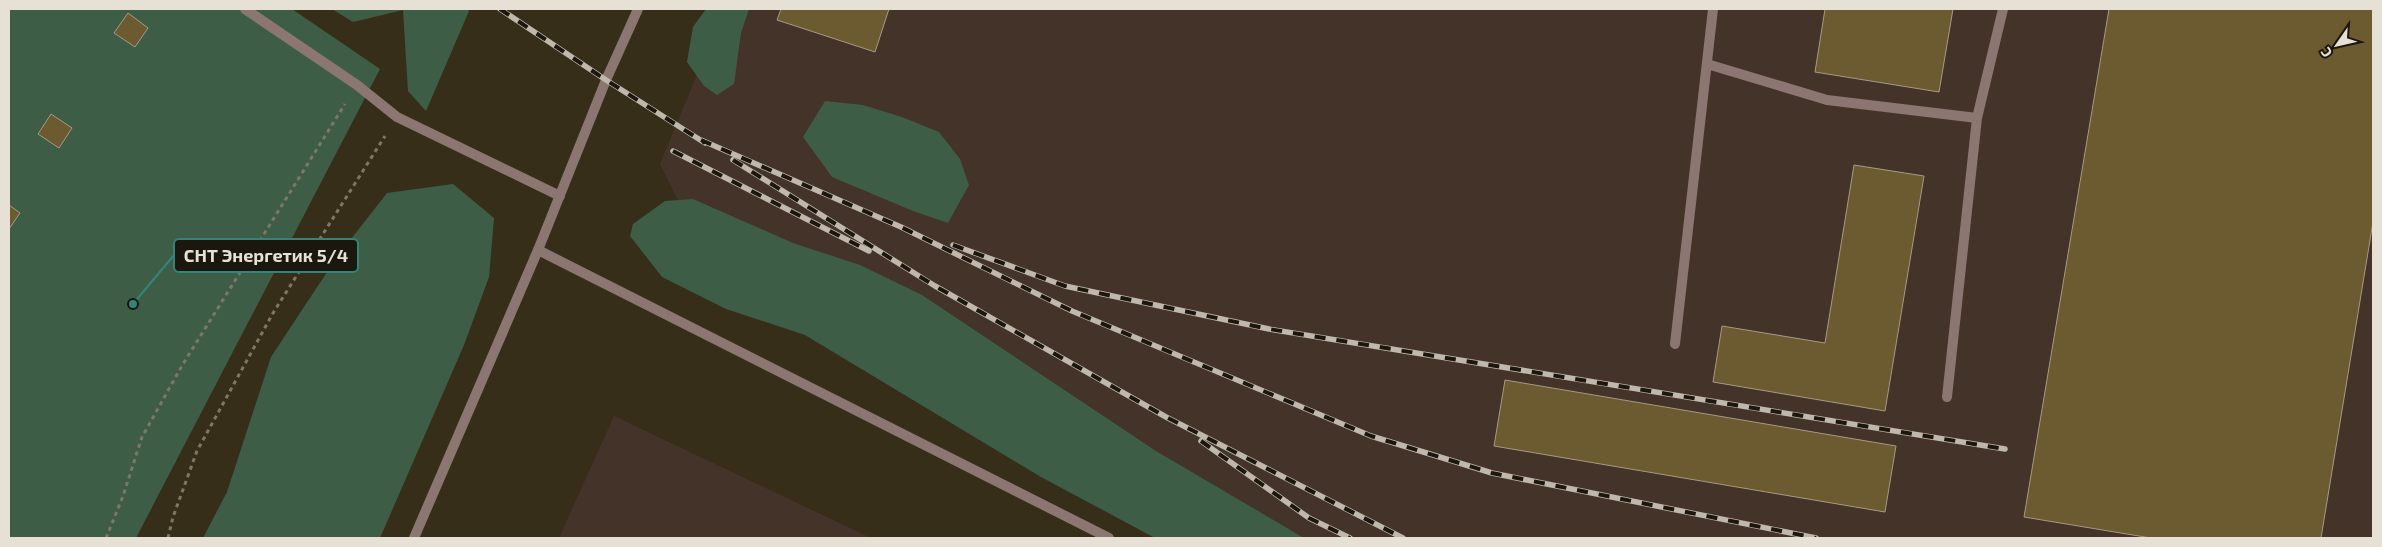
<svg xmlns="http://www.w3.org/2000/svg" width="2382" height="547" font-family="'Exo 2',sans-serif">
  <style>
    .industrial { fill: #443329 }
    .green { fill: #3e5d46 }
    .building { fill: #6c5a30; stroke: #a69b83 }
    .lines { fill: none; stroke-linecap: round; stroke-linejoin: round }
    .path { stroke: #7f7766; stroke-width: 3; stroke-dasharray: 4 4; stroke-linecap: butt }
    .service { stroke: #8c7671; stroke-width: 10 }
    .minor { stroke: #8c7671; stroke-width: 10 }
    .tertiary { stroke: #8c7671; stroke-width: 10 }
    .rail-casing { stroke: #bfb8ab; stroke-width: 5.5 }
    .rail { stroke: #1b170e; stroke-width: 4; stroke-dasharray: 11; stroke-linecap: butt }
    .leader { fill: none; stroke: #2f867d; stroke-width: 2 }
    .callout-dot { fill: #2f867d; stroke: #1b170e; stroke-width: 2 }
    .callout { fill: #1b170e; stroke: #2f867d; stroke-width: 2 }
    .callout-label { font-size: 18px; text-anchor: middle; font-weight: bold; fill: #e7e1d5 }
  </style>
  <rect width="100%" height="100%" fill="#372e1a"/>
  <path class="industrial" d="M722,9H2373V538H1205L712,269L660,164L716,29Z
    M614,416L871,538H559Z"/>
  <path class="green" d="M9,9H292L380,69L136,538H9Z
    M332,9H466L469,11L426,111L408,91L403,10L353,22Z
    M706,9H749L741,33L734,84L717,95L704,86L687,62L693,27Z
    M825,101L863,105L902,117L939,132L960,159L969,185L948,223L913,211L832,177L803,137Z
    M453,184L494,218L489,277L464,345L380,538H203L227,492L271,357L337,257L387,193Z
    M693,199L793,243L860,265L922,295L1156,451L1304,538H1155L1041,477L805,335L726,309L662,277L630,236L633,224L665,201Z"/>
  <path class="building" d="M781,9H889L875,52L777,20Z
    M1825,9H1953L1939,92L1815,72Z
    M2109,9H2373V222L2321,538H2151L2024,517Z
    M128,13L148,28L135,47L114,33Z
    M51,114L72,128L59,148L38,134Z
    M1854,165L1924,176L1885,411L1713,382L1722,326L1825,343Z
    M9,205L20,213L9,229Z
    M1505,380L1896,446L1885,512L1494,446Z"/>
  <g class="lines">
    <path class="path" d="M106,538L123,496L142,437L183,364L345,104
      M168,538L173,517L197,451L273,313L385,136"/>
    <path class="service" d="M1707,64L1827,100L1977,118
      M538,250L1109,538
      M1675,344L1713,9
      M1947,397L1977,118L2003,9"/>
    <path class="minor" d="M245,9L357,85L397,117L560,196"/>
    <path class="tertiary" d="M414,538L538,250L606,80L638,9"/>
    <defs>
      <path id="rail" d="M500,9L606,80L705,143
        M701,140L901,227L1072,311L1371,436L1492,473L1816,538
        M673,151L869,251
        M733,160L935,286L1166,417L1403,538
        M953,245L1065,286L1269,329L2005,449
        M1201,441L1309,518L1350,538"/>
    </defs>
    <use href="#rail" class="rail-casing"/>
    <use href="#rail" class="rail"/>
  </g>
  <path class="leader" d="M133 304L174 255"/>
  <circle class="callout-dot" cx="133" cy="304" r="5"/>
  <rect class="callout" x="174" y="239" width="184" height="33" rx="5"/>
  <g class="callout-label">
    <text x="266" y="262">СНТ Энергетик 5/4</text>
  </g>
  <rect width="2382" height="547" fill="none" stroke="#e7e1d5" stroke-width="20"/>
  <g transform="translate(2337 45) rotate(236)" stroke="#1b170e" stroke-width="4" paint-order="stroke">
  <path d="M0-4L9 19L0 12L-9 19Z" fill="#e7e1d5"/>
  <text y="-8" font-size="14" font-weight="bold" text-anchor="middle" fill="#e7e1d5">С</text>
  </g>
</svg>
